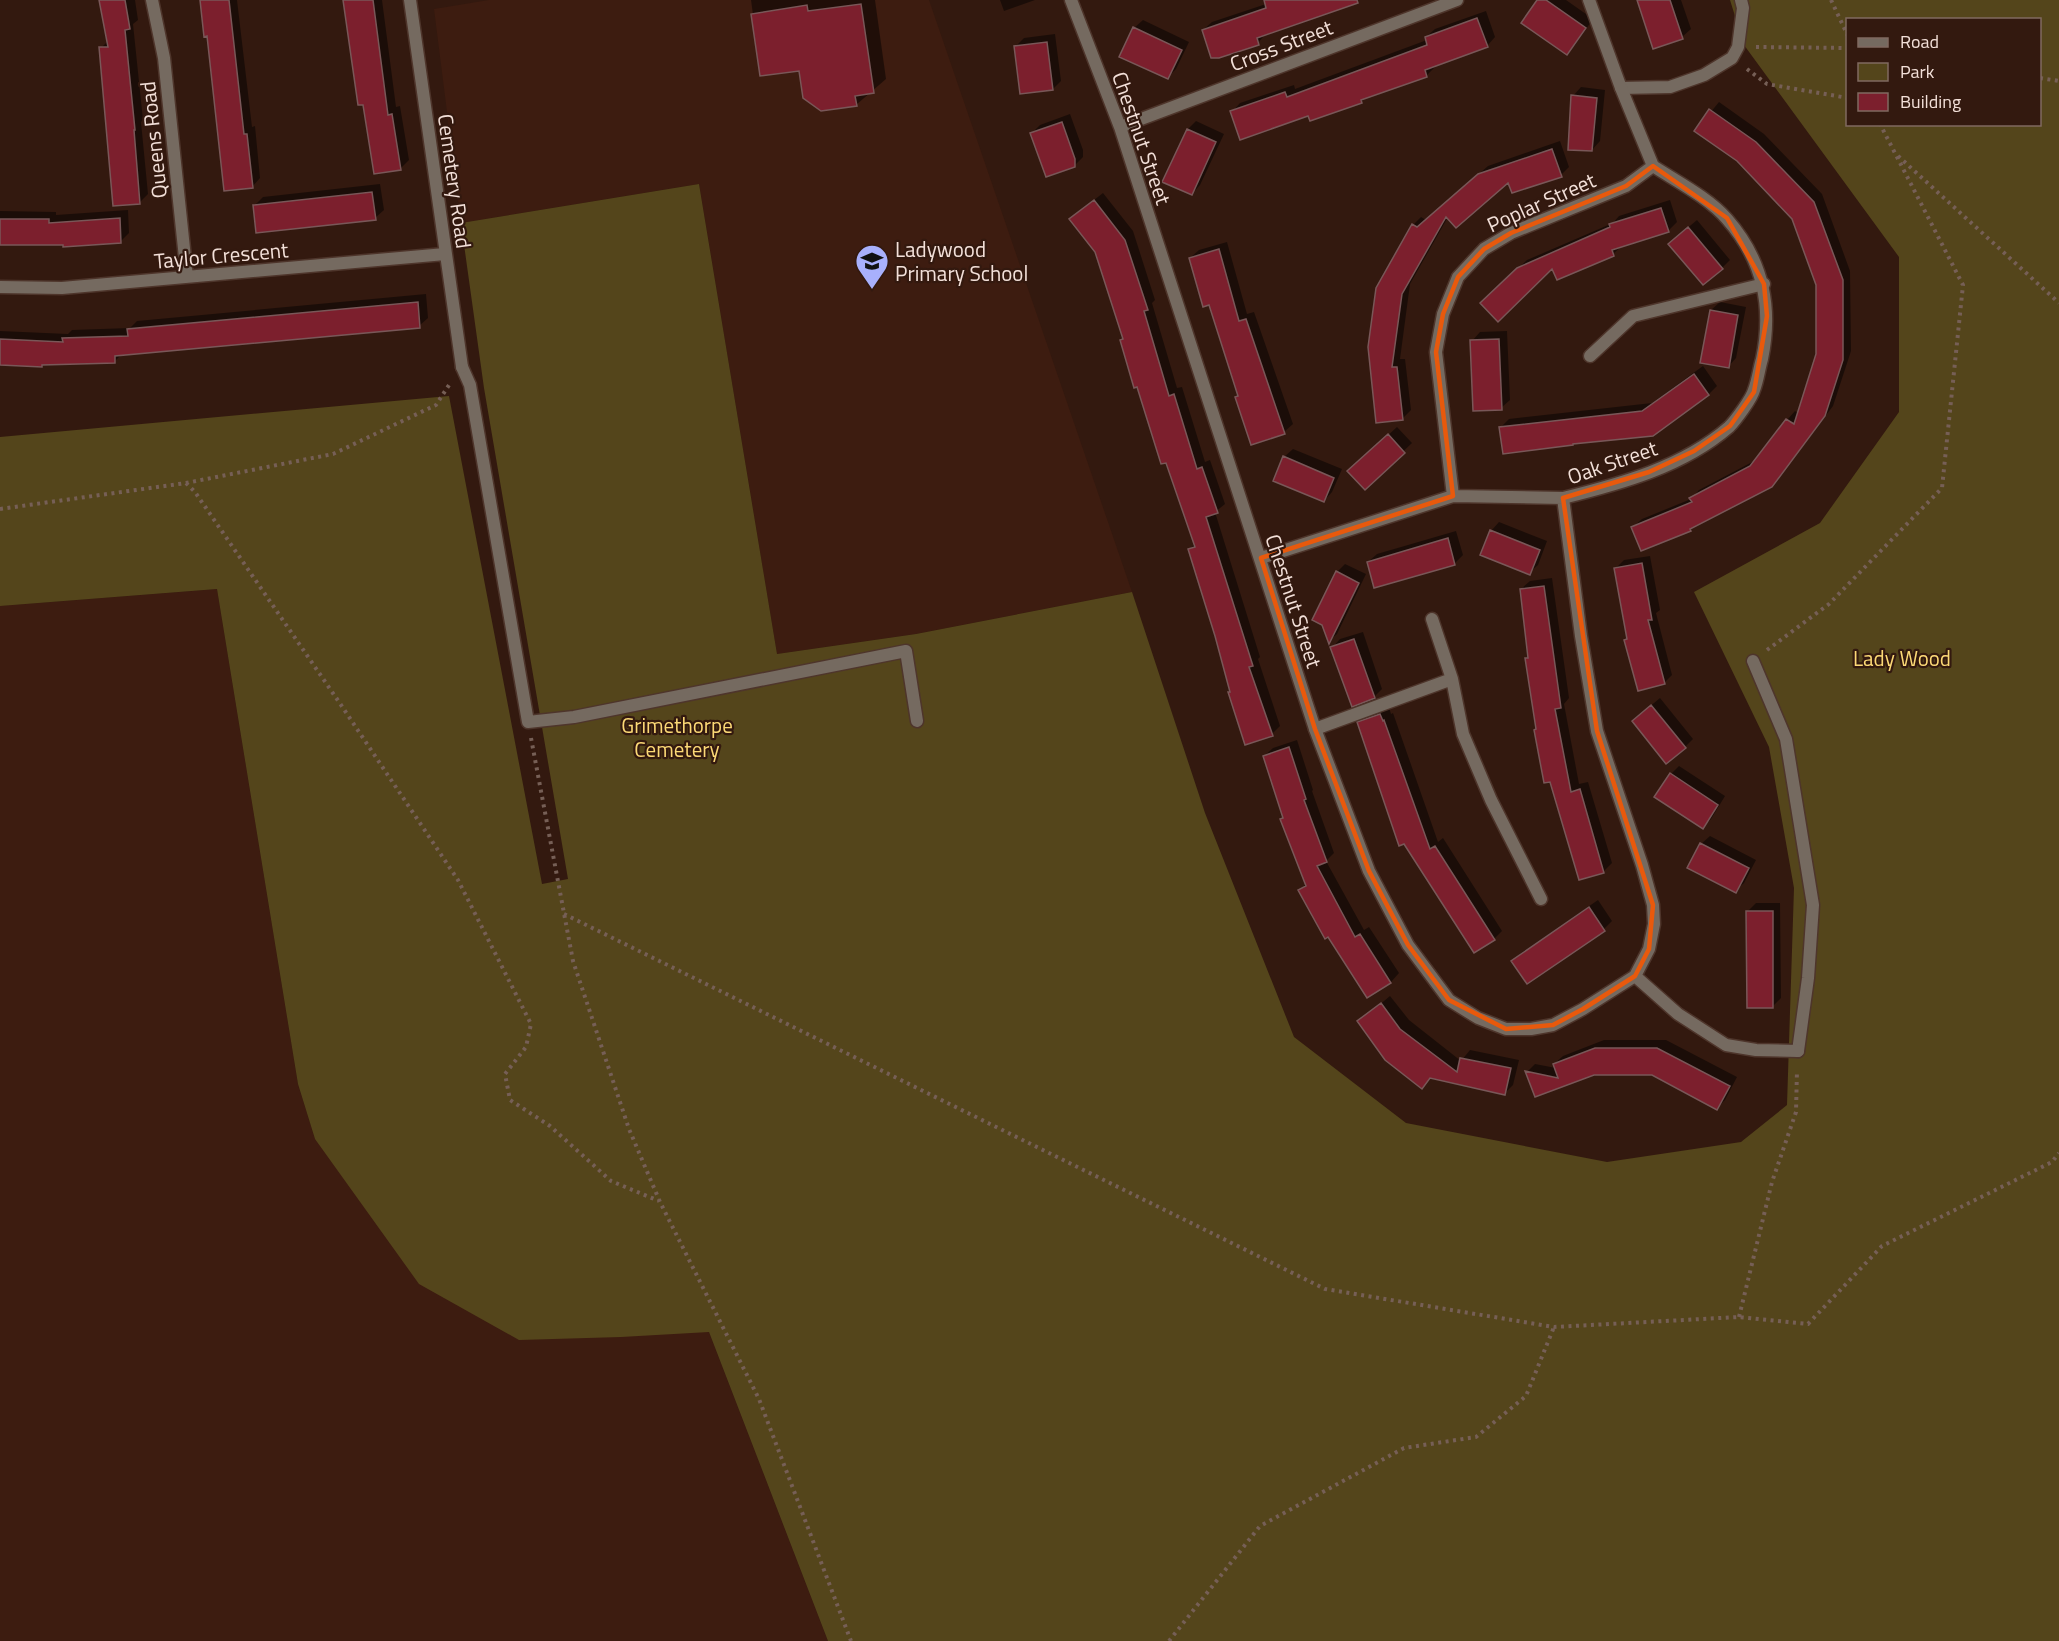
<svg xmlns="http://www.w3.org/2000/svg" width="2059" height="1641" font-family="'Titillium Web',sans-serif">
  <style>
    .built { fill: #3d1c10 }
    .green { fill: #54451b; fill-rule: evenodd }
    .shadow { fill: #0007 }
    .building { fill: #7c1f2d; stroke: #795758; stroke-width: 1.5 }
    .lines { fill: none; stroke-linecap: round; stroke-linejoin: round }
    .lane-casing { stroke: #4e352b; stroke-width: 15 }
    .street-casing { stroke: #4e352b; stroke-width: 15 }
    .path { stroke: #765f56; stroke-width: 4; stroke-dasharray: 3 4.5; stroke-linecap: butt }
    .lane { stroke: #756a60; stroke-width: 12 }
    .street { stroke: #756a60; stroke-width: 12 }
    .marked { fill: none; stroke: #e8590c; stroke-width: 4.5; stroke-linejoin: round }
    .labels { text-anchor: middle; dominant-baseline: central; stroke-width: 4.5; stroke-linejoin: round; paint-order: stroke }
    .street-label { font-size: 21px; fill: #f3e0d9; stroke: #33190f }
    .poi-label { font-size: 21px; fill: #f3e0d9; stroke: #33190f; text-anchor: start }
    .park-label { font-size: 21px; fill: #fcd976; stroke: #33190f }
  </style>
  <rect width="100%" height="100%" fill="#33190f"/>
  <path class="built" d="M489,0H929L1132,592L916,634L777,654L699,184L461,223L434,9Z
    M217,589L298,1084L315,1139L709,1332L828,1641H0V606Z"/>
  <path class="green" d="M1730,0H2059V1641H828L709,1332L621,1337L519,1340L419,1284L315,1139L298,1084L217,589L0,606V437L449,396L542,884L568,879L484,388L461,223L699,184L777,654L916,634L1132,592L1205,813L1294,1037L1406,1123L1607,1162L1741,1142L1787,1105L1794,888L1769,747L1694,592L1820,523L1899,412V257L1744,45ZM1848,20H2040V124H1848Z"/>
  <path class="shadow" d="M101,0H135L138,20L133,24L143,120L141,122L148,194L139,203L101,48L108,41Z
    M202,0H237L252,127L255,126L260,178L252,187L208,35Z
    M346,0H382L396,107L400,106L409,160L401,168Z
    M751,0H875L886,79L856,105L800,69L761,75Z
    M1000,0H1035L1004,11Z
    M1268,0H1347L1266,33L1258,43L1203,30L1212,22L1266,4Z
    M1539,0H1566L1593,19L1575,45L1567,53Z
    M1639,0H1681L1691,29L1682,37Z
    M1486,11L1495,37L1487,46L1434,65L1435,67L1426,76L1366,97L1361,102L1309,114L1232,112L1240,103L1294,85L1295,89L1427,40L1426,37L1435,29Z
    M1143,20L1189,42L1176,69L1167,78L1134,28Z
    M1055,34L1061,81L1053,89L1016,46L1024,38Z
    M1581,87L1605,90L1600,141L1592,150L1573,96Z
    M1719,102L1764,134L1822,194L1850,271L1851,351L1833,406L1780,476L1695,525L1690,530L1633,527L1642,519L1691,499L1699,490L1756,460L1787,420L1795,411L1799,414L1818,354V285L1793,219L1738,160L1696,130Z
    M1070,114L1083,150V157L1074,166L1032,133L1040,125Z
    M1196,121L1224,134L1200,185L1192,194L1188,129Z
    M1560,141L1569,167L1561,175L1509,180L1448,217L1410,284L1400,359H1405L1411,410L1402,419L1378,422L1413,225L1421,217L1426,220L1488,166Z
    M380,184L384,210L375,218L254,206L263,197Z
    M1103,193L1133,231L1155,300L1152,303L1177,388L1182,387L1205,462L1210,460L1225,504L1215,512L1260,657L1258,659L1280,726L1272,734L1231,691L1190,549L1195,544L1121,340L1124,338L1097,251L1080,211Z
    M1670,200L1677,222L1668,231L1622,246L1613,254L1553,267L1482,303L1527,260L1613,223L1619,216Z
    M128,210L129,233L121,241L65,244L0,243V211L56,212V215Z
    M1697,220L1730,260L1722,268L1678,236Z
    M1227,242L1247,314L1254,312L1293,424L1284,432L1240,395L1210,303L1190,258L1199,250Z
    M426,294L428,318L419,326L122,354L114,362L0,363V331L68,334L72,330L130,328L137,321Z
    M1720,302L1746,307L1736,358L1728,367L1711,310Z
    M1507,331L1510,400L1501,408L1472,341L1480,332Z
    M1703,366L1717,386L1709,394L1653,435L1501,427L1509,419L1652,403Z
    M1397,427L1412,443L1365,488L1358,463Z
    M1293,449L1342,469L1332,492L1324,501L1284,457Z
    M1499,522L1547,541L1538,565L1529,573L1491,531Z
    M1456,531L1463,555L1454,564L1368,562L1377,554Z
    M1650,556L1660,610L1656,613L1672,675L1664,683L1628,638L1615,569L1624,560Z
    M1345,564L1366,574L1337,634L1329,641L1337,572Z
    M1552,578L1569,698L1564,704L1579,784L1588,782L1612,863L1604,871L1580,878L1537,729L1526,659L1529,656L1521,589L1530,581Z
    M1363,632L1382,689L1374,697L1332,648L1340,639Z
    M1660,698L1693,739L1685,747L1642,713Z
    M1389,707L1391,714L1393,713L1438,842L1443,838L1502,931L1494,939L1474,951L1359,723L1367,714Z
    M1297,740L1313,790L1312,791L1334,853L1326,861L1364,930L1369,927L1399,973L1391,982L1368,996L1300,890L1306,884L1264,756L1273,748Z
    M1679,766L1725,796L1711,819L1703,827L1671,774Z
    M1710,836L1756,860L1744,883L1735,891L1701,844Z
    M1598,900L1612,921L1604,929L1528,982L1513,961L1521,953Z
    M1756,903H1780L1781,998L1772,1007L1748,911Z
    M1390,996L1409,1020L1461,1061L1470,1050L1519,1060L1513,1085L1505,1093L1431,1077L1422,1087L1359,1022Z
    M1604,1040H1666L1737,1077L1725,1100L1717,1108L1652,1074H1594L1536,1096L1527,1072L1535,1064L1556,1068L1554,1064L1563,1056Z"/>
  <path class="building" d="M99,0H125L130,29L125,30L135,130H134L140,204L113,206L99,47H108Z
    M200,0H229L244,134H247L253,188L224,191L207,36L204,37Z
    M343,0H373L388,115L392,114L401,170L374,174L363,105H358Z
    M1264,0H1357L1358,3L1257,38L1259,45L1219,58H1211L1202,30L1266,8Z
    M1537,0H1546L1586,28L1567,55L1521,23Z
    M1637,0H1670L1683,39L1653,49Z
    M861,4L874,93L855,96L857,106L821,111L803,98L799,71L760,76L751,14L807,5L808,11Z
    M1477,18L1488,47L1425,70L1427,77L1361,100L1362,103L1310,121L1308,116L1240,140L1230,111L1285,92L1287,97L1427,45L1425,37Z
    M1133,27L1182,50L1168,79L1119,57Z
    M1047,42L1053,90L1020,94L1014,46Z
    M1571,95L1597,98L1592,151L1568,150Z
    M1709,109L1756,142L1814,202L1843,280V360L1825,416L1772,487L1690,529L1691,531L1641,551L1631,527L1692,502L1689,498L1750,466L1786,419L1794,424L1816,354V285L1792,219L1737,161L1694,131Z
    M1062,122L1075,159V167L1046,177L1030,133Z
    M1187,129L1216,142L1192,195L1162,182Z
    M1552,149L1562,177L1512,193L1508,183L1456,228L1446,217L1402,294L1392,367H1397L1403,420L1376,423L1368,347L1376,288L1412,224L1417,227L1478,174Z
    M372,192L376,220L256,233L253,205Z
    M1094,200L1125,240L1148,310L1144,311L1169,396L1174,394L1197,469L1202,467L1218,513L1206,517L1253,666L1249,667L1273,736L1245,745L1228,692H1230L1215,636L1188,549L1195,547L1166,463L1161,464L1137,387L1134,388L1120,340L1123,339L1095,252L1069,219Z
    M1661,208L1669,232L1612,250L1614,256L1557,280L1552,269L1498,322L1480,303L1517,268L1610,227L1609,224Z
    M120,218L121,243L63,247V245H0V219H49V223Z
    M1688,227L1723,269L1703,285L1668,244Z
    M1219,249L1239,321L1246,319L1285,434L1251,445L1235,397L1238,396L1209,305L1203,307L1189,258Z
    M418,302L420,328L115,356V363L42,365V367L0,365V339L63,342L62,338L128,336L127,329Z
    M1710,310L1738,315L1729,368L1700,363Z
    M1499,339L1502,410L1473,411L1470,340Z
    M1694,374L1709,395L1653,436L1573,444V445L1503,454L1499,427L1642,411Z
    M1388,434L1405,453L1365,490L1347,471Z
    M1283,456L1334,478L1324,502L1273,481Z
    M1490,530L1540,550L1530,575L1480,555Z
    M1448,538L1455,565L1374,588L1367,562Z
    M1642,563L1652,620H1648L1665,684L1638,691L1624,640L1627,639L1614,568Z
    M1336,571L1359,583L1329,644L1322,625L1312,620Z
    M1544,586L1561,708L1555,709L1571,792L1580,789L1604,873L1579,880L1550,782L1544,783L1534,730L1536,729L1525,658H1528L1520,589Z
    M1354,639L1375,698L1352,707L1330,647Z
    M1651,705L1686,748L1666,764L1632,721Z
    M1380,714L1383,721L1384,720L1430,849L1435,846L1495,940L1474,953L1404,844L1399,846L1357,722Z
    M1289,747L1306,799L1304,800L1327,862L1317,866L1355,937L1360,934L1391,983L1367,998L1328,937L1325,939L1298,890L1306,886L1280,819L1283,818L1263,756Z
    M1670,773L1718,805L1703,829L1654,797Z
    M1700,843L1749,868L1736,893L1687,868Z
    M1589,907L1605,931L1527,984L1511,961Z
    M1746,911H1773V1008H1747Z
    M1381,1003L1400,1029L1457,1072L1460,1058L1511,1068L1505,1095L1430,1078L1422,1089L1385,1060L1357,1021Z
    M1595,1048H1657L1730,1086L1717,1110L1652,1075H1594L1535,1097L1525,1071L1558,1078L1553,1064Z"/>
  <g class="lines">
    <defs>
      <path id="lane" d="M1621,88L1670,87L1704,75L1732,58L1738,47L1743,8L1741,0
        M1590,356L1633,316L1764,284
        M462,367L470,385L528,722L574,717L906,651L917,721
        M1432,619L1452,679L1463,734L1491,800L1541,899
        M1753,661L1786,739L1813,905L1808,978L1798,1051
        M1315,729L1452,679"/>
      <path id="street" d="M152,0L164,58L187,277
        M410,0L462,367
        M1071,0L1120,127L1315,729L1369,871L1408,945L1449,1000L1478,1018L1506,1029H1531L1553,1025L1583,1009L1635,976L1649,949L1654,924L1653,905L1642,865L1597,731L1581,636L1563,498C1620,484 1683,467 1729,427C1736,420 1752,398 1754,390C1758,380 1759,369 1762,359C1773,306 1763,260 1727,219C1709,198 1676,181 1653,166
        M1589,0L1621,88L1653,166
        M1120,127L1457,0
        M0,287L62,288L445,254
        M1453,496L1436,352L1443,314L1458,277L1484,249L1511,233L1626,186L1653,166
        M1261,558L1453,496L1563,498
        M1635,976L1678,1014L1726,1045L1756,1050L1798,1051"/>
    </defs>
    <use href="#lane" class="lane-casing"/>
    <use href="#street" class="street-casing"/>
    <path class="path" d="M1831,0L1848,36
      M1756,47L1848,48
      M1747,69L1767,84L1848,98
      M2040,78L2059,81
      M1898,156L2059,303
      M186,483L195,492L339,702L458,880L531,1024L526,1047L505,1074L510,1100L550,1126L611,1181L659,1201
      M0,509L186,483L333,454L436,405L449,385
      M1767,650L1829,604L1942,488L1963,285L1880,124
      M531,738L573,961L629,1129L660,1202L759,1399L851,1641
      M564,914L1325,1289L1554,1327L1739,1317L1808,1324L1882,1246L2052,1162L2059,1153
      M1739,1317L1772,1182L1796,1112L1797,1070
      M1169,1641L1260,1526L1404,1448L1476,1437L1526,1396L1554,1327"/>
    <use href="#lane" class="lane"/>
    <use href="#street" class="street"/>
  </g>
  <path class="marked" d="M1653,166L1727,218L1764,284L1767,316L1754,392L1730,426L1694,451L1649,472L1563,498L1597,731L1653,905L1649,949L1635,976L1583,1009L1553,1025L1506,1029L1449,1000L1408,945L1369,871L1315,729L1261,558L1453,496L1436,352L1443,314L1458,277L1484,249L1511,233L1626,186Z"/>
  <defs>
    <symbol id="school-pin" viewBox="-11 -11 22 30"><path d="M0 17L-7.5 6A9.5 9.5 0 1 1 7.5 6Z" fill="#a8b0fc" stroke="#33190f"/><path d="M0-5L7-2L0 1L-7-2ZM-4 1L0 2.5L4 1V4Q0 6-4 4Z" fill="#111"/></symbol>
  </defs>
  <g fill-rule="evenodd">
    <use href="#school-pin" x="853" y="242" width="38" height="52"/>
  </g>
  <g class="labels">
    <g class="street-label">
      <text transform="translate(1281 45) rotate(-21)">Cross Street</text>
      <text transform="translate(1142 138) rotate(71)">Chestnut Street</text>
      <text transform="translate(153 140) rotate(-96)">Queens Road</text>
      <text transform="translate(455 181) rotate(82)">Cemetery Road</text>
      <text transform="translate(1541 202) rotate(-24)">Poplar Street</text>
      <text transform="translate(221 255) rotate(-5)">Taylor Crescent</text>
      <text transform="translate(1612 462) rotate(-19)">Oak Street</text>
      <text transform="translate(1294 601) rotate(72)">Chestnut Street</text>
    </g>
    <g class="poi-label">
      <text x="895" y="249">Ladywood<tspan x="895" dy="24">Primary School</tspan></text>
    </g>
    <g class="park-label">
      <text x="1902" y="658">Lady Wood</text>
      <text x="677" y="725">Grimethorpe<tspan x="677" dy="24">Cemetery</tspan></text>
    </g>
  </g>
  <rect x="1846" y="18" width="195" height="108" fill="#33190f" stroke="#806960" stroke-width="1.5"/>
  <rect x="1858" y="38" width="30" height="9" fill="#756a60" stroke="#806960" stroke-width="1.5"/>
  <text x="1900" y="48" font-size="18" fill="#f3e0d9">Road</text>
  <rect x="1858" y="63" width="30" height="18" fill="#54451b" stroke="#806960" stroke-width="1.5"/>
  <text x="1900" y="78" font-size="18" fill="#f3e0d9">Park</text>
  <rect x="1858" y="93" width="30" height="18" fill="#7c1f2d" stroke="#806960" stroke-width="1.5"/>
  <text x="1900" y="108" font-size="18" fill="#f3e0d9">Building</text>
</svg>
